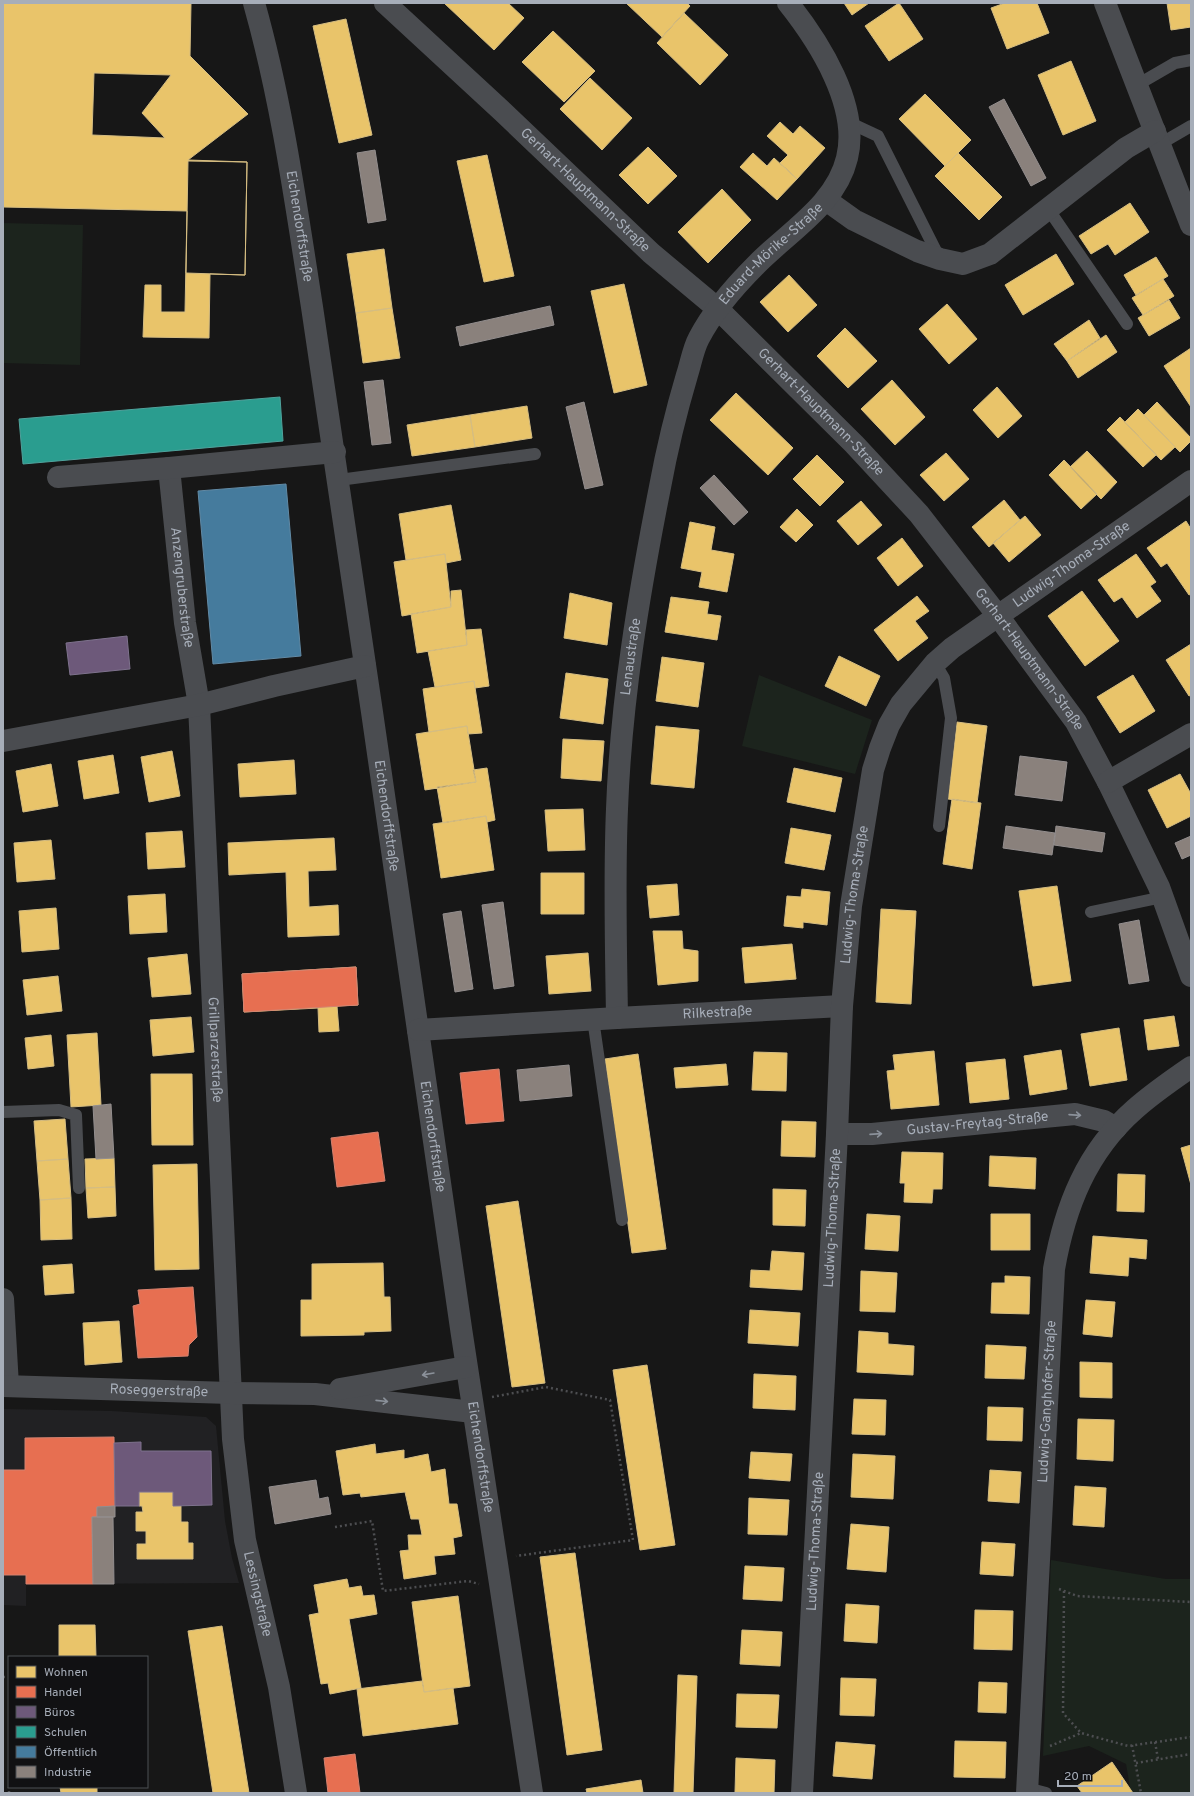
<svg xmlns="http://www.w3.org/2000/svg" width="1194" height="1796" font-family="Overpass,sans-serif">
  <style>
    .built { fill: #212123 }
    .green { fill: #1c241d }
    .homes { fill: #e9c46a; stroke: #d5bd82; fill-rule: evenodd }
    .shops { fill: #e76f51; stroke: #d48270 }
    .offices { fill: #6d597a; stroke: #7e728d }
    .schools { fill: #2a9d8f; stroke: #50a29c }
    .public { fill: #457b9d; stroke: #628aa5 }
    .industry { fill: #8a817c; stroke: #938e8e }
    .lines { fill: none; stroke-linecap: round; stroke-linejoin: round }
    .path { stroke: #4d4e51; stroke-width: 2.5; stroke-dasharray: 2 3; stroke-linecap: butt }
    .lane { stroke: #4a4c50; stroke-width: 12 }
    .street { stroke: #4a4c50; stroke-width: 22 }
    .oneway { stroke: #8b919a }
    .labels { text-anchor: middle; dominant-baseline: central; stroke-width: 4; stroke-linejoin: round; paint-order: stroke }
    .street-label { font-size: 14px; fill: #a7aeb9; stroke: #111113 }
  </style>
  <rect width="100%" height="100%" fill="#171717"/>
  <path class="built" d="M3,1409L112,1411L206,1417L216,1426L225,1521L232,1558L239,1583L26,1584V1606L3,1605Z"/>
  <path class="green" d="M3,223L83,225L80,365L3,363Z
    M759,675L872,720L855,774L742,746Z
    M1051,1560L1166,1579H1191V1793H1131L1126,1764L1089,1746L1043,1756Z"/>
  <path class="homes" d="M3,3H191L190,56L248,114L188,160L247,162L245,275L210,274L209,338L143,337L145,285H161V312H185L187,211L3,207ZM94,73L171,75L142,113L165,138L92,135Z
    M444,3H508L524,18L494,50Z
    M626,3H687L690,6L662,37Z
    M844,3H869L852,15Z
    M899,3L923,39L889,61L865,26Z
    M1005,3H1037L1049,33L1007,49L991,8Z
    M1167,3H1191V27L1171,30Z
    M684,13L728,55L700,85L657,43Z
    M346,19L372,135L339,143L313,26Z
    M553,31L595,71L564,102L522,62Z
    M1071,61L1096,121L1063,135L1038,75Z
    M590,78L632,118L602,150L560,109Z
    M925,94L971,140L945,166L899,119Z
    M780,122L793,134L800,126L825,148L797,179L780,163L788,155L767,136Z
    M648,147L677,176L648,204L619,175Z
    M753,153L767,166L774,158L797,179L777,200L740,167Z
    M958,153L1002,197L979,220L935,176Z
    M487,155L514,276L484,282L457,161Z
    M188,161L247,162L245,275L186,273Z
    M722,189L751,220L708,263L678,232Z
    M1130,203L1149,232L1115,255L1108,244L1091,254L1079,236Z
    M384,249L392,308L356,313L347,254Z
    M1056,254L1074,284L1023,315L1005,285Z
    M1156,257L1168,276L1136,295L1124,275Z
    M789,275L817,305L788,332L760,302Z
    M1163,279L1174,296L1143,315L1132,298Z
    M624,284L647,385L614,393L591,291Z
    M1169,300L1180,318L1149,336L1138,318Z
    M947,304L977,339L949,364L919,329Z
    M392,308L400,358L363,363L356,313Z
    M1089,320L1100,338L1067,361L1054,344Z
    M845,328L877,361L848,388L817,356Z
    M1106,335L1117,352L1078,378L1067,361Z
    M1191,348V407L1164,366Z
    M892,380L925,417L895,445L861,409Z
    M997,387L1022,416L998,438L973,410Z
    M736,393L793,448L768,475L710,420Z
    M1157,402L1191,438V441L1180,452L1144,415Z
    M527,406L532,438L475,447L470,415Z
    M1138,409L1175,447L1161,460L1125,422Z
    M470,415L475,447L412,456L407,425Z
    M1120,417L1156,455L1143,467L1107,430Z
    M1087,451L1117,482L1101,499L1070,467Z
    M946,453L969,479L944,501L920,475Z
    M817,455L844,482L820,506L793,479Z
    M1064,460L1097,494L1081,509L1049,475Z
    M1004,500L1020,520L989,547L972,527Z
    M861,501L882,525L858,545L837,521Z
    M451,505L461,560L446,563L445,554L406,560L399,514Z
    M797,509L813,525L796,542L780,527Z
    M1025,516L1041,535L1009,562L993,543Z
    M1186,521L1191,529V594L1189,595L1167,563L1161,567L1147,548Z
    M690,522L715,527L711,550L734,554L727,592L699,587L702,572L681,568Z
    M902,538L923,566L898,586L877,558Z
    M445,554L451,607L402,616L394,562Z
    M1136,554L1156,582L1150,586L1161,601L1137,618L1122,597L1114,602L1098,580Z
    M461,590L467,645L417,653L411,614L451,607V591Z
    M1082,591L1119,641L1085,666L1048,616Z
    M570,593L612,603L607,645L564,638Z
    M917,596L929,611L915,621L928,638L898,661L874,630Z
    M671,597L709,602L707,614L721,616L717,640L665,632Z
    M481,629L489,686L475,688L474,681L435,687L428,651L467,645L466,630Z
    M1191,644V695L1189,696L1166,660Z
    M839,656L880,676L866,706L825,686Z
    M662,657L704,663L698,707L656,701Z
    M566,673L608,679L603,724L560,718Z
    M1133,675L1155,711L1120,733L1097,697Z
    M474,681L482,733L468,734L467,726L429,732L423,689Z
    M957,722L987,726L977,803L948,799Z
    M467,726L476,782L425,790L416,734Z
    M656,726L699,730L694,788L651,784Z
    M563,739L604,741L601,781L561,778Z
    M172,751L180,796L149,802L141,757Z
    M113,755L119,793L84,799L78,761Z
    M294,760L296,794L240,797L238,764Z
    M51,764L58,806L23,812L16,771Z
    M487,768L495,820L487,822L486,816L443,823L437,787L476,782L473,770Z
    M794,768L842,778L835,812L787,802Z
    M1180,774L1191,794V816L1167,828L1148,790Z
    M952,799L981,803L972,869L943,864Z
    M583,809L585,850L548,851L545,810Z
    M486,816L494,870L441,878L433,824Z
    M791,828L831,835L824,870L785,863Z
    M182,831L185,867L148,869L146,833Z
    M334,838L336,870L308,871L309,907L338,905L339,935L288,937L286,872L229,875L228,843Z
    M51,840L55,879L17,882L14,843Z
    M541,873H584V914H541Z
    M677,884L679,915L650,918L647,886Z
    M1057,886L1071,981L1033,986L1019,891Z
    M802,889L830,892L827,925L803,922V928L784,926L787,896L801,897Z
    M165,894L167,932L130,934L128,896Z
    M56,908L59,949L22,952L19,911Z
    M881,909L916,911L911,1004L876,1002Z
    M653,931H682L683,949L698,951V981L658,985Z
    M792,944L796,979L745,983L742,948Z
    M588,953L591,991L549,994L546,956Z
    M187,954L191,994L152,997L148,958Z
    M356,967L358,1005L337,1006L339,1031L319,1032L318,1008L244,1012L242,974Z
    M58,976L62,1011L27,1015L23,980Z
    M1174,1016L1179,1046L1148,1050L1144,1020Z
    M191,1017L194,1052L153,1056L150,1020Z
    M1119,1028L1127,1080L1090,1086L1081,1034Z
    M97,1033L101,1105L71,1107L67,1035Z
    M51,1035L54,1066L28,1069L25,1038Z
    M1061,1050L1067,1089L1030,1095L1024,1056Z
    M934,1051L939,1105L891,1109L887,1071L895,1070L893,1055Z
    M754,1052L787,1053L786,1091L752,1090Z
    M638,1054L666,1249L632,1253L605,1059Z
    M1005,1059L1009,1099L970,1103L966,1063Z
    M726,1064L728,1085L676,1088L674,1068Z
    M151,1074H192L193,1145H152Z
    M65,1119L68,1159L37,1161L34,1121Z
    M782,1121L816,1122L815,1157L781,1156Z
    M1191,1145V1185L1181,1148Z
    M902,1152L943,1153L942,1189H933L932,1203L904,1202L905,1183H900Z
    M990,1156L1036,1158L1035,1189L989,1186Z
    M114,1158L115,1187L86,1188L85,1159Z
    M68,1159L71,1198L40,1200L37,1161Z
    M197,1164L199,1269L155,1270L153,1165Z
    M1118,1174L1145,1175L1144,1212L1117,1211Z
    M115,1187L116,1216L88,1218L86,1188Z
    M773,1189L806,1190L805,1226L773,1225Z
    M71,1198L72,1239L41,1240L40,1200Z
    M518,1201L545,1383L512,1387L486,1206Z
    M867,1214L900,1216L898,1251L865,1249Z
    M991,1214H1030V1250H991Z
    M1093,1236L1147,1240L1146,1259L1129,1257L1128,1276L1090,1273Z
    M772,1251L804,1253L802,1290L750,1287L751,1270L770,1271Z
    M383,1263L384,1297H390L391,1331L364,1332V1335L301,1336V1300H312V1264Z
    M72,1264L74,1293L45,1295L43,1266Z
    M861,1271L897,1273L895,1312L860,1311Z
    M1005,1276L1030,1277L1029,1314L991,1313L992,1283H1005Z
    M1086,1300L1115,1302L1112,1337L1083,1334Z
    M750,1310L800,1313L798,1346L748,1343Z
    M119,1321L122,1362L85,1365L83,1323Z
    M859,1331L888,1333V1344L914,1346L913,1375L857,1372Z
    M986,1345L1026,1347L1024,1379L985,1378Z
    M1080,1362L1112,1363V1398L1080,1397Z
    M647,1365L675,1545L640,1550L613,1370Z
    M754,1374L796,1376L795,1410L753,1408Z
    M854,1399L886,1400L885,1435L852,1434Z
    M988,1407L1023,1408L1022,1441L987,1440Z
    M1078,1419L1114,1420L1113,1461L1077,1459Z
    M375,1444L376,1454L404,1450V1459L428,1454L431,1472L445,1469L449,1504H457L462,1536L453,1538L455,1554L434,1556L436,1574L404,1579L400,1551L409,1550L408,1535H422L419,1519H411L405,1492L361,1497L360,1493L343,1495L336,1451Z
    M751,1452L792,1454L790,1481L749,1478Z
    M853,1454L895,1456L893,1499L851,1497Z
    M990,1470L1021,1472L1019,1503L988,1501Z
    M1075,1486L1106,1488L1104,1527L1073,1525Z
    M139,1492H173V1506H181V1522H188V1543H193V1559H137V1544H146V1531H136V1512H143L142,1506H139Z
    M749,1498L789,1500L787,1535L748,1534Z
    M851,1524L889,1527L886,1572L847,1569Z
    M982,1542L1015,1544L1013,1576L980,1574Z
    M575,1553L602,1750L567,1755L540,1557Z
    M745,1566L784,1568L782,1601L743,1599Z
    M347,1579L349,1588L361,1586L363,1596L374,1595L377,1614L349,1619L361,1688L330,1694L328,1683L321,1684L309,1615L319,1613L314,1585Z
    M458,1596L470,1686L424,1692L412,1602Z
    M846,1604L879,1606L877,1643L844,1641Z
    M975,1610L1013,1611L1012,1650L974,1649Z
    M59,1625H95L96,1657H59Z
    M222,1626L249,1793H213L188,1631Z
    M742,1630L782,1632L780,1666L740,1664Z
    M678,1675L697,1676L693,1793H674Z
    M841,1678L876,1679L874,1716L840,1715Z
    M422,1681L424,1692L453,1688L458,1724L363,1736L357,1689Z
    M979,1682L1007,1683L1006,1713L978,1712Z
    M737,1694L779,1695L777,1728L736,1727Z
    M955,1741L1006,1742L1005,1778L954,1777Z
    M836,1742L875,1745L872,1779L833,1776Z
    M736,1758L775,1760L774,1793L735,1792Z
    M1112,1762L1133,1793H1082L1077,1786Z
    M641,1780L643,1793H587L586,1789Z
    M60,1787H97V1793H61Z"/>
  <path class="shops" d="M356,967L358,1005L244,1012L242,974Z
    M499,1069L504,1121L466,1124L460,1073Z
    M378,1132L385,1181L337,1187L331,1138Z
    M193,1287L197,1337L189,1345L188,1356L138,1358L133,1306L140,1304L138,1290Z
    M114,1437L115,1506L97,1507V1517H92L93,1584H26V1575H3V1470H25V1438Z
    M355,1754L360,1793H328L324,1758Z"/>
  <path class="offices" d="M127,636L130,669L70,675L66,643Z
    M141,1442V1451H211L212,1505L173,1506V1492H139V1506H115L114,1443Z"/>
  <path class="schools" d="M280,397L283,441L23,464L19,419Z"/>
  <path class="public" d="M286,484L301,656L213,664L198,491Z"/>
  <path class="industry" d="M1004,99L1046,178L1031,186L989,107Z
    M375,150L386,220L368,223L357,153Z
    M550,306L554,325L460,346L456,327Z
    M383,380L391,443L372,445L364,382Z
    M584,402L603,485L585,489L566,407Z
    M714,475L748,512L734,525L700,488Z
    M1020,756L1067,762L1062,801L1015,795Z
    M1006,826L1055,833L1052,855L1003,848Z
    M1056,826L1105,833L1102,852L1054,845Z
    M1191,836V855L1182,859L1175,843Z
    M503,902L514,986L494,989L482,905Z
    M461,911L473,989L455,992L443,914Z
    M1139,920L1149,981L1129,984L1119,924Z
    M569,1065L572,1096L520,1101L517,1070Z
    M111,1104L114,1158L96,1159L93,1106Z
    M316,1480L319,1499L328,1497L331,1514L275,1524L269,1487Z
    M115,1506V1517H97V1507Z
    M92,1517H113L114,1584H93Z"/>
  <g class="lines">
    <path class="path" d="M492,1397L546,1387L610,1400L633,1540L516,1556
      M335,1527L372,1521L383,1591L468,1581L479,1584
      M1059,1589L1077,1596L1191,1602
      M1064,1591L1063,1713L1081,1733L1128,1746L1191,1737
      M3,1677H9
      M1155,1742L1158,1759
      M1132,1745L1141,1793
      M1050,1746L1081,1733
      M1136,1763L1191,1754
      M9,1793V1787"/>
    <path class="lane" d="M1137,85L1175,63L1191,60
      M848,122L878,136L940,259
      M1160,144L1191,126
      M1049,210L1127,324
      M339,480L535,454
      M935,663L944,678L951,718L939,826
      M1091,912L1163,897
      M593,1019L622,1220
      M3,1112L59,1110L76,1115L79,1188
      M1027,1788L1046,1793"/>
    <g class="street">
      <path id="s1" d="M254,3C282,102 296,205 312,307C333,442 353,577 372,712C422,1073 476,1433 532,1793"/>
      <path id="s2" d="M385,3L503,112L651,253L718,309L854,444L919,514L998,616L1076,722L1108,782L1159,887L1191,976"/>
      <path d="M1105,3L1191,225"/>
      <path d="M826,200L854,220L917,251L940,259L963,264L990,254L1126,148L1155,131"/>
      <path id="s3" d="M169,468L185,623L199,705L233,1439L245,1540L279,1687L296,1793"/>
      <path d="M58,477L169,468L335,452"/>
      <path d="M3,741L199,705L274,686L365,666"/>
      <path d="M1108,782L1191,734"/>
      <path id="s4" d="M617,1018C616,948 614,878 617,809C621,700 639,593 660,487C667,449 676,412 687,375C691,363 693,349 699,338C712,313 736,285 756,265C788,232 836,205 847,158C860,106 819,42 788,3"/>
      <path id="s5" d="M418,1030L617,1018L842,1006"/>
      <path id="s6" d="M837,1134H872L1075,1114L1104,1121L1116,1128"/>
      <path d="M3,1299L8,1386"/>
      <path id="s7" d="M3,1386L230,1393L315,1394L473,1412"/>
      <path d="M340,1389L466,1367"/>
      <path id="s8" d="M802,1793L837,1134L842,1006L851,906L873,770L880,748L889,725L901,704L935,663L952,648L1191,481"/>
      <path id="s9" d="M1027,1793L1054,1269C1065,1207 1086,1152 1135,1109C1153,1093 1172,1080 1191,1067"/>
    </g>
  </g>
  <defs><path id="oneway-shaft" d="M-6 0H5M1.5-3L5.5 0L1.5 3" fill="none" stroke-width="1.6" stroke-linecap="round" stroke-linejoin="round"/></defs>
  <g class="oneway">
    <use href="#oneway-shaft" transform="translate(1075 1115) rotate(4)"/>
    <use href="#oneway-shaft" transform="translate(876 1134) rotate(-4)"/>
    <use href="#oneway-shaft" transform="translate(428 1374) rotate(170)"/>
    <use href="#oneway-shaft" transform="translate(382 1401) rotate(6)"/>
  </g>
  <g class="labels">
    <g class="street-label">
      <text stroke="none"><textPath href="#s2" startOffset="274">Gerhart-Hauptmann-Straße</textPath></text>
      <text stroke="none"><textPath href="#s1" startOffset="228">Eichendorffstraße</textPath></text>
      <text stroke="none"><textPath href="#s4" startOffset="800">Eduard-Mörike-Straße</textPath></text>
      <text stroke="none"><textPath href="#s2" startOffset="598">Gerhart-Hauptmann-Straße</textPath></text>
      <text stroke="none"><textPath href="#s8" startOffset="1320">Ludwig-Thoma-Straße</textPath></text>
      <text stroke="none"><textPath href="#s3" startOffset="120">Anzengruberstraße</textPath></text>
      <text stroke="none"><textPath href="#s4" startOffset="362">Lenaustraße</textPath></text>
      <text stroke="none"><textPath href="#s2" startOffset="922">Gerhart-Hauptmann-Straße</textPath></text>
      <text stroke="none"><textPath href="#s1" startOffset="824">Eichendorffstraße</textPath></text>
      <text stroke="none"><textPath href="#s8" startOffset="900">Ludwig-Thoma-Straße</textPath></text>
      <text stroke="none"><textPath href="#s5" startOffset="300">Rilkestraße</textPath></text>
      <text stroke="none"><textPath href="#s3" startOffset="584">Grillparzerstraße</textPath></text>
      <text stroke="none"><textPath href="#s6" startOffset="141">Gustav-Freytag-Straße</textPath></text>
      <text stroke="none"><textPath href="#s1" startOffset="1148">Eichendorffstraße</textPath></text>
      <text stroke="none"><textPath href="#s8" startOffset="576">Ludwig-Thoma-Straße</textPath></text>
      <text stroke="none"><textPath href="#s7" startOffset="156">Roseggerstraße</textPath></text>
      <text stroke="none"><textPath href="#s9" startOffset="392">Ludwig-Ganghofer-Straße</textPath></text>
      <text stroke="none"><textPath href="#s1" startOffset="1472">Eichendorffstraße</textPath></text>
      <text stroke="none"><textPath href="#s8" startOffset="252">Ludwig-Thoma-Straße</textPath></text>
      <text stroke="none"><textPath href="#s3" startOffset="1131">Lessingstraße</textPath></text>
    </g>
  </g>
  <rect width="1194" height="1796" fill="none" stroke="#a7aeb9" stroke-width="8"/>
  <rect x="8" y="1656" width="140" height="132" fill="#111113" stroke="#4d5055"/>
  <rect x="16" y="1666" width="20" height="12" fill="#e9c46a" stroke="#4d5055"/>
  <text x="44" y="1676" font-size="12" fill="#a7aeb9">Wohnen</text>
  <rect x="16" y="1686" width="20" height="12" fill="#e76f51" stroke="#4d5055"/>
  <text x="44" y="1696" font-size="12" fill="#a7aeb9">Handel</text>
  <rect x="16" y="1706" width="20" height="12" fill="#6d597a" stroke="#4d5055"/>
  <text x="44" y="1716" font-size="12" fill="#a7aeb9">Büros</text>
  <rect x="16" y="1726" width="20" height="12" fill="#2a9d8f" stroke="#4d5055"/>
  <text x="44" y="1736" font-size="12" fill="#a7aeb9">Schulen</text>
  <rect x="16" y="1746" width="20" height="12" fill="#457b9d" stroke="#4d5055"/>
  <text x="44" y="1756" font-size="12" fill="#a7aeb9">Öffentlich</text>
  <rect x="16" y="1766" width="20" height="12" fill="#8a817c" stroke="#4d5055"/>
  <text x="44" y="1776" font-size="12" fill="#a7aeb9">Industrie</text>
  <path d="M1058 1780v6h64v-6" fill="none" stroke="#a7aeb9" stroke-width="2"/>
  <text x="1064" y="1780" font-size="12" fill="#a7aeb9" stroke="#111113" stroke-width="3" paint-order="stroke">20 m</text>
</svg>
